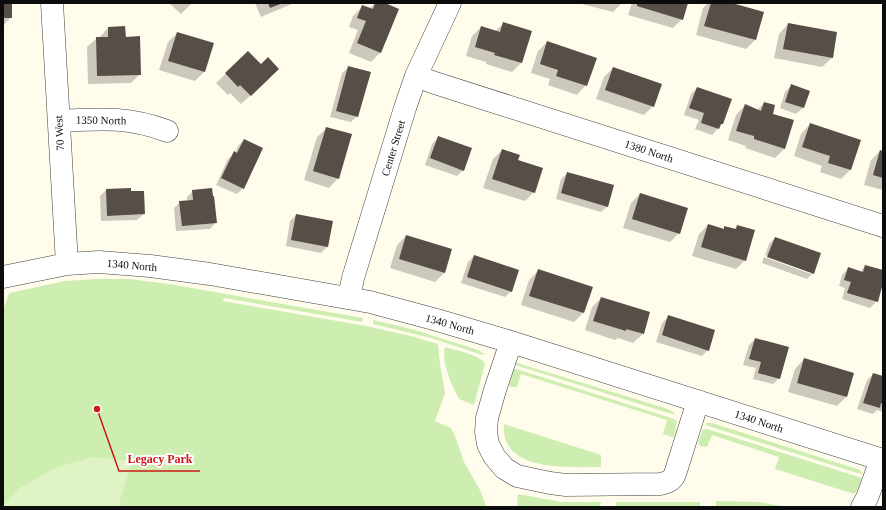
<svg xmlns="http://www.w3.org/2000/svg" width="886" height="510" font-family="Georgia,serif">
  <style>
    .green { fill: #cdedb1 }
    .pitch { fill: #e0f3c4 }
    .shadow { fill: #0003 }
    .building { fill: #564e47 }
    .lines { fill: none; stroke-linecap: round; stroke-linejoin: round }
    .minor-casing { stroke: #3f3f3f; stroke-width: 23 }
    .minor { stroke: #fff; stroke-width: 22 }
    .labels { text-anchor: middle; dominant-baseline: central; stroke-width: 4; stroke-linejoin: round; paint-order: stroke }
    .street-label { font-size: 11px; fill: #0c0c0c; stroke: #fff }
    .leader { fill: none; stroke: #c91917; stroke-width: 1.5 }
    .callout-dot { fill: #c91917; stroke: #fff; stroke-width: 1.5 }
    .callout-label { font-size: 12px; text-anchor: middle; font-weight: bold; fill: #c91917; stroke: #fff; stroke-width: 4; stroke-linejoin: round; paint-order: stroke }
  </style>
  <rect width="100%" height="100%" fill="#fffceb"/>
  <path class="green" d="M97,279H129L169,284L363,318L362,322L224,298L223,301L366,326L411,336L438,344L440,364L445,393L435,421L451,428L455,436L464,462L480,490L486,506V507H3V311L9,293L65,281Z
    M373,320L415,330L478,350L485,354L482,355L431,338L373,324Z
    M445,347C455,350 481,355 485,364L474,405L459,399C452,384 441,364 445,347Z
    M514,362L668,409L673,412L675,415L515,365L513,364Z
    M513,368L674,419L677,421L674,437H672L663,434L667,420L521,374L517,387H511L508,384Z
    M706,423H712L860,470L862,473V474L857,473L708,426L705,424Z
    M504,424L601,455V467C570,467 500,473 504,424Z
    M703,429H707L862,478L857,491L854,494L851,493L775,469L779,457L712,435L707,447L700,446L698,443Z
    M518,494L561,502H601L600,507H517Z
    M716,501L758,502L789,507H716Z
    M616,502H700V507H616Z"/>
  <path class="pitch" d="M92,457L132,461L118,507H3V505L21,487L55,468Z"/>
  <path class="shadow" d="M3,3H11V17L3,26Z
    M169,3H192L181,14Z
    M255,3H294L261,17Z
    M375,3H382L381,52L371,62L349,53L358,30L349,27L353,16L362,7L369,9Z
    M578,3H622L613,12Z
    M632,3H687L682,19L673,28L628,15Z
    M708,3H728L755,40L746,49L696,35L703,8Z
    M503,24L521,63L512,72L486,64V62L466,56L472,36L481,27L495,31Z
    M788,24L836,33L832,58L822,67L774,58L779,34Z
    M108,28L125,38L140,74L131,83L88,84L87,47L97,38H99Z
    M177,33L213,44L204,72L195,81L159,70L168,42Z
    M547,42L586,85L577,95L548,85L550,79L531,73L538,51Z
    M248,52L260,65L269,79L241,104L230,93L228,95L216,83Z
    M349,67L357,116L351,122L330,117L342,73Z
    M613,68L653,106L644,115L596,99L604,77Z
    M792,85L808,91L803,108L796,114L780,108L785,92Z
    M697,88L722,124L712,135L695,129L699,120L684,115L691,94Z
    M764,103L771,114L784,149L775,158L745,148L746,146L728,140L736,115L745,105L757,110Z
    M810,124L860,141L850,170L841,179L820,172L822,166L794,156L801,134Z
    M327,128L338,178L329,188L304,180L317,137Z
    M438,138L463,170L457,176L425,165L432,144Z
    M244,140L243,188L237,194L216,185L228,159L235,153L238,146Z
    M502,150L517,161L534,192L525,201L483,188L493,159Z
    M880,151L883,152V190L864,185L871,160Z
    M568,173L608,206L601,212L556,199L561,179Z
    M106,190L144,214L137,220L101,221L100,196Z
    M193,191L216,222L210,229L176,231L174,208L180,202L187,201V197Z
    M640,194L679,233L670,242L623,228L631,203Z
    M296,215L332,222L327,247L321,253L286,246L290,221Z
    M708,225L722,230L725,227L734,230L737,226L745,260L736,269L692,256L699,234Z
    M406,236L451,250L444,273L435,282L390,268L397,245Z
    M775,238L813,273L807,279L762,263L764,257L811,274V271L765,255L769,244Z
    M474,256L511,291L505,297L461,283L468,262Z
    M865,266L883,271V279L877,301L870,308L842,299L845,288L839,286L842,275L849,268L860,272Z
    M538,271L583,313L574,322L521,305L529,280Z
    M601,298L649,313L643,334L633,343L618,338L615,340L585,330L592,307Z
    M669,316L708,350L702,356L656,342L662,323Z
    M755,339L779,378L773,384L753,379L756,368L743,365L749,345Z
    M804,359L846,397L837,406L788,392L795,369Z
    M873,374L883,377V412L877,410L873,414L857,409L867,380Z"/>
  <path class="building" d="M3,3H12V18H3Z
    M268,3H283L270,8Z
    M375,3H385L399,9L381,53L357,43L366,21L357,18L362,5L373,9Z
    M637,3H688L683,20L637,6Z
    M711,3H732L764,12L756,40L704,26Z
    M503,22L532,31L522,63L494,55L495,53L475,47L481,26L500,32Z
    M788,23L837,32L833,58L783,49Z
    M125,26L126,37L140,36L141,75L97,76L96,37H108V27Z
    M177,32L214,43L205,72L168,61Z
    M547,41L597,58L587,86L556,76L558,70L540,64Z
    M248,51L261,64L268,57L279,69L251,96L240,85L238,87L225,73Z
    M348,66L371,72L358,117L336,111Z
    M613,67L662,84L654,107L605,90Z
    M791,84L810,91L804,108L785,102Z
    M697,87L732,99L723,124H721L719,129L701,123L704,113L689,108Z
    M764,102L775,105L773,114L794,120L785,149L754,139V136L736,131L745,104L761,111Z
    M810,123L861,140L851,170L828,163L830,156L802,147Z
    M326,127L352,134L339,179L313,171Z
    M438,136L472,148L464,171L430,158Z
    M244,139L263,148L244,189L221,178L234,151L237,153Z
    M502,149L520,155L518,160L543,168L535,193L492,179Z
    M880,150L883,151V178L873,175Z
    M567,172L614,185L608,207L561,193Z
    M131,188V191H144L145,214L107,216L106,189Z
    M212,188L213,196H214L217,223L182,226L179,201L193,200L192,190Z
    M640,193L688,208L680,234L632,219Z
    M296,214L333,221L328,247L291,240Z
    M708,224L724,229V226L736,229L737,225L755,230L746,261L701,247Z
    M406,235L452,249L445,273L399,259Z
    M775,237L821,253L814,274L767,257Z
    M474,255L519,270L512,292L467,277Z
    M865,265L883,270V283L878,302L847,293L851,282L844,280L848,267L863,272Z
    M538,269L593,287L584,313L529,296Z
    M601,297L650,312L644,334L626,329V331L593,321Z
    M668,315L715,330L709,351L662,335Z
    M755,338L789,347L780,379L758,373L761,362L749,359Z
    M804,358L854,373L847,397L797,383Z
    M873,373L883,376V404L881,403L880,408L863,403Z"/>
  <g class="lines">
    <defs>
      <path id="minor" d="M52,3L67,264
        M416,76L435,83L883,226
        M59,121C100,119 127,116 167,131
        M3,277L67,264L99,262L150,266L210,274L370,302L437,320L511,342L883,460
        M349,298L353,278L405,108L416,76L450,3
        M511,342L495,390L487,418L486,432L488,444L494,456L504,468L517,476L550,483L566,485L661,484C668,482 672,481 675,474L698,401
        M862,507L867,498L881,460"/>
    </defs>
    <use href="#minor" class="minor-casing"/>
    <use href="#minor" class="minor"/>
  </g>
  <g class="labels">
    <g class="street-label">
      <text transform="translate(101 120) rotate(1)">1350 North</text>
      <text transform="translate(59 133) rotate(-93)">70 West</text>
      <text transform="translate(393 148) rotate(-73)">Center Street</text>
      <text transform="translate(649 151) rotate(18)">1380 North</text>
      <text transform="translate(132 265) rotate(5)">1340 North</text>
      <text transform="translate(450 324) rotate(16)">1340 North</text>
      <text transform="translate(759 421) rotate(18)">1340 North</text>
    </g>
  </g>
  <path class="leader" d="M97 409L119 471H200"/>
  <circle class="callout-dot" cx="97" cy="409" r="4"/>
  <g class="callout-label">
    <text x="160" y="463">Legacy Park</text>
  </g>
  <rect width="886" height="510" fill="none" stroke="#0c0c0c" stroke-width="8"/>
</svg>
